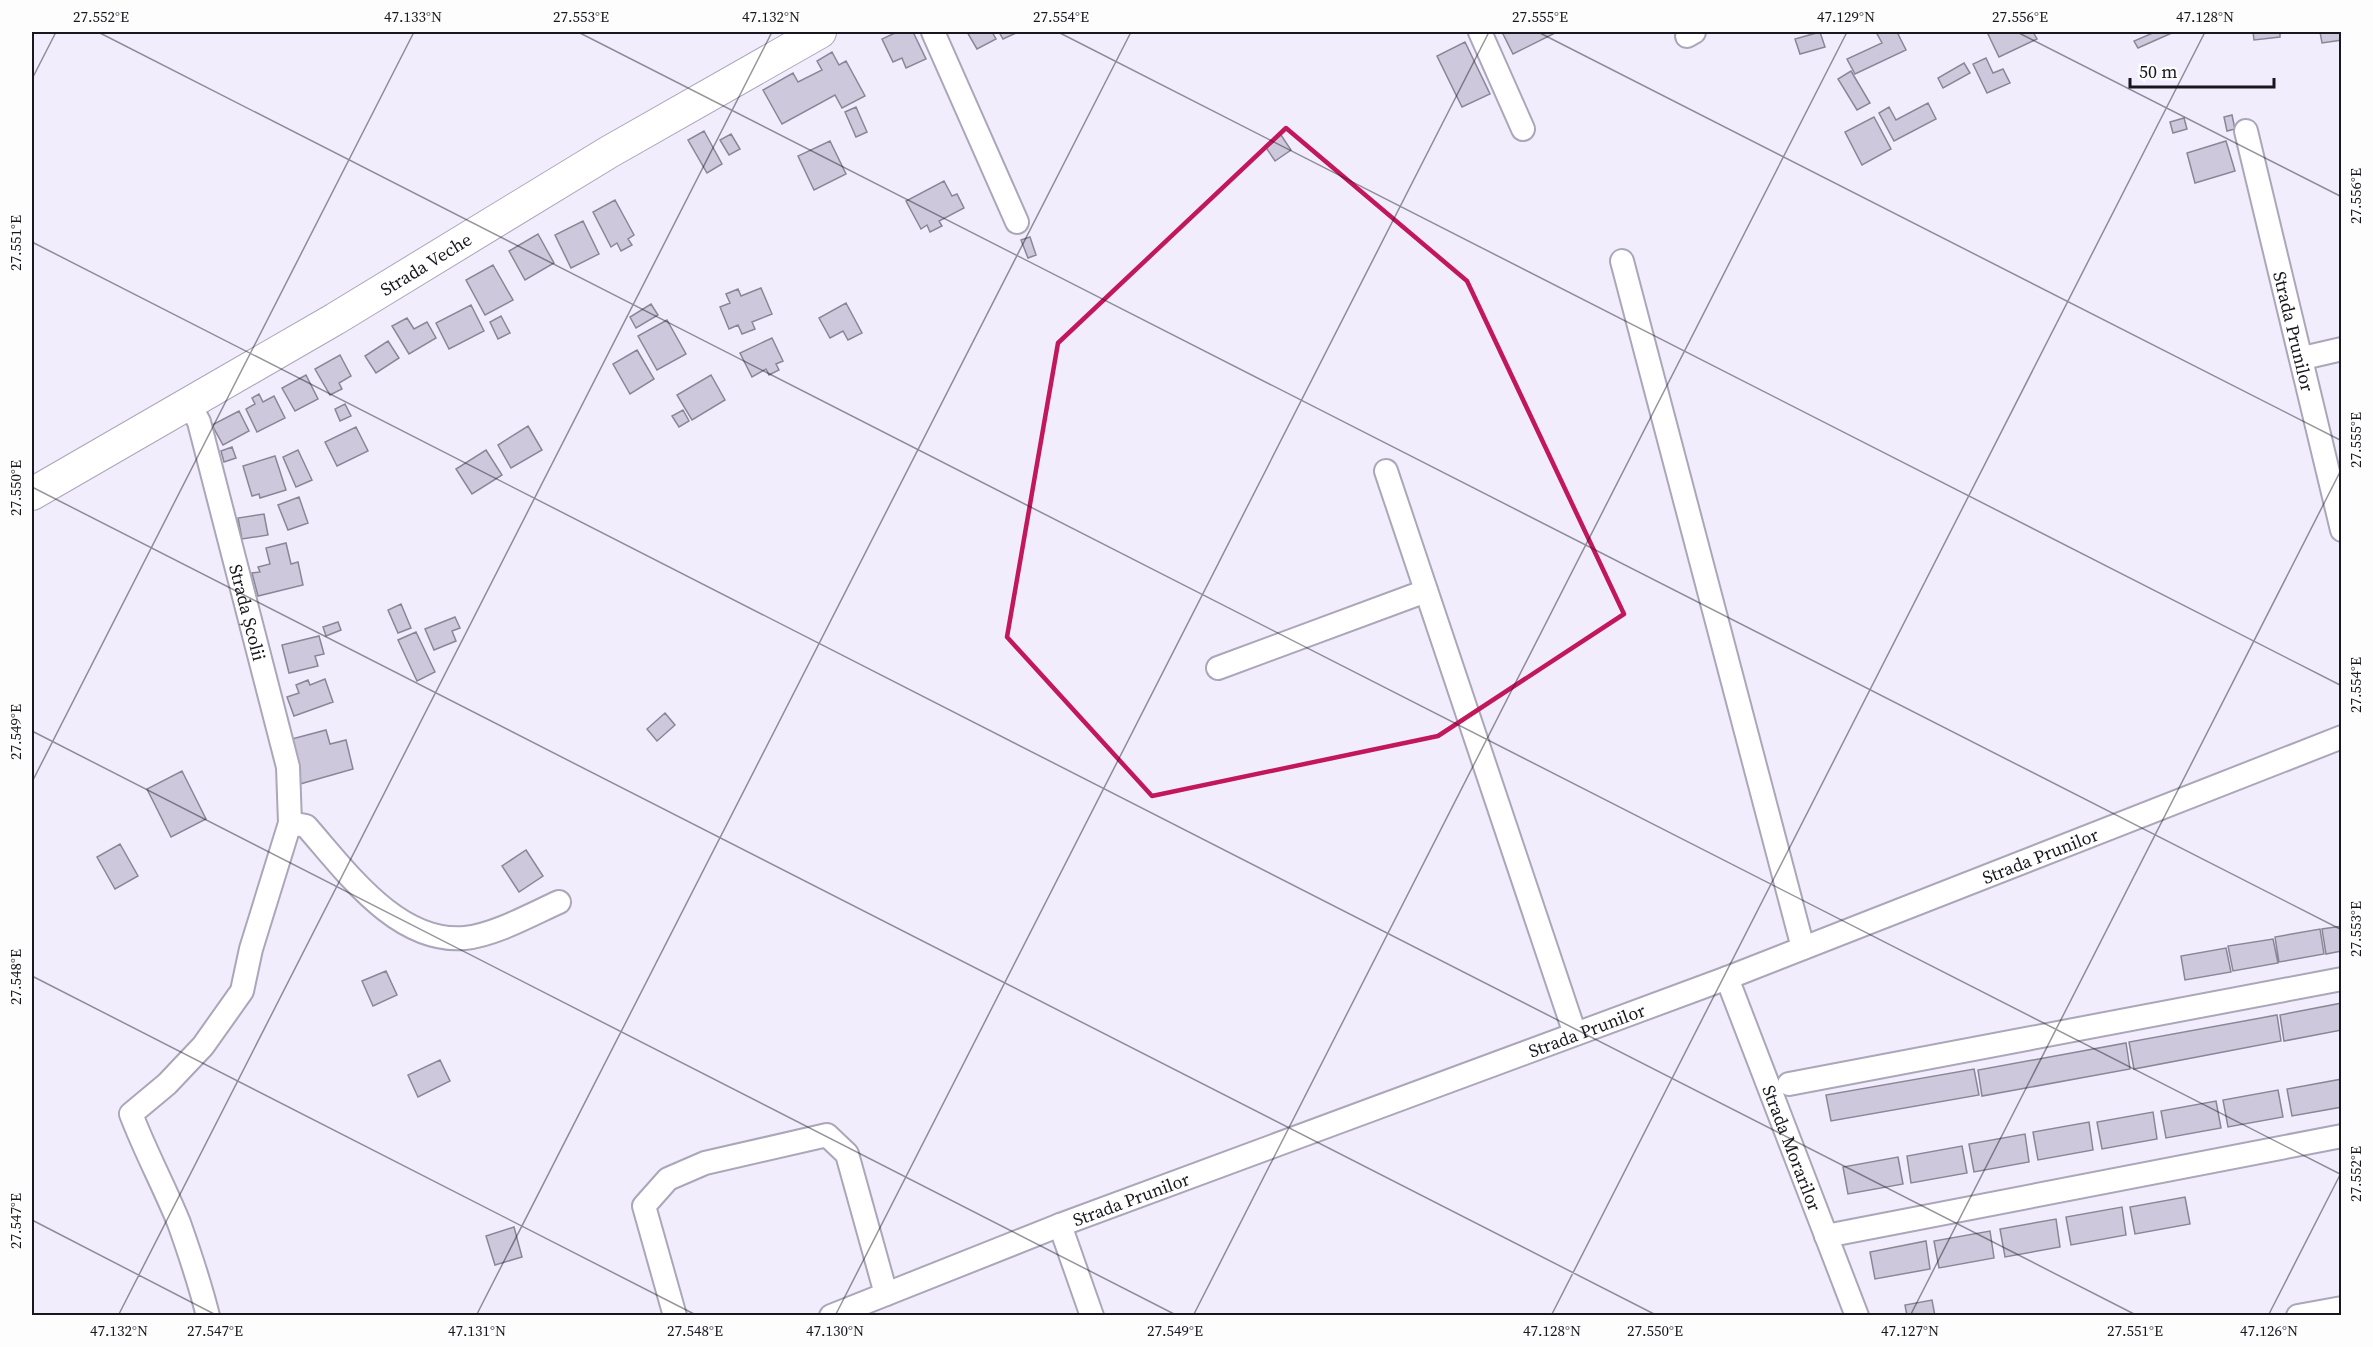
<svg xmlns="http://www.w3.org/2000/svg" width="2373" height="1347" font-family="'Source Serif 4',serif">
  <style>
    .building { fill: #cdc8db; stroke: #8b8697; stroke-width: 1.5 }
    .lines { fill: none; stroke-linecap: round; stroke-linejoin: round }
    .street-casing { stroke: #aba6b8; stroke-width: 26 }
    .secondary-casing { stroke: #aba6b8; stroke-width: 34 }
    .street { stroke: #fff; stroke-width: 22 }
    .secondary { stroke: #fff; stroke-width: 32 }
    .marked { fill: none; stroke: #c2185b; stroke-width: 4.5; stroke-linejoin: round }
    .ticks { fill: none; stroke: #19171e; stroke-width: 1.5; stroke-opacity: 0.45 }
    .labels { text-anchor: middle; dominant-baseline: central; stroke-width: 4.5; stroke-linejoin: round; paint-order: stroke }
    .street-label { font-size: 18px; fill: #19171e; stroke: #fdfdfd }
    .neatline { fill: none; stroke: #19171e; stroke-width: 2 }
    .ticks-label { font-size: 15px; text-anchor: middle; fill: #19171e }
  </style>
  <rect width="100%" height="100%" fill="#f1edfd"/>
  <path class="building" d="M897,32H913L926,59L906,68L902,58L893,62L882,39Z
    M967,32H992L996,39L977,49Z
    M999,32H1015L1016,33L1003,39Z
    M1502,32H1557L1513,54Z
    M1820,32L1825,47L1800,54L1795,39Z
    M1876,32H1897L1906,50L1855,74L1847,59L1882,43Z
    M1987,32H2033L2037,39L1999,57Z
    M2155,32H2174L2138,48L2134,41Z
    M2253,32H2280V37L2254,40Z
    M2320,32H2342V40L2322,43Z
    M1465,42L1490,94L1462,107L1437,56Z
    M832,52L839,65L846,61L865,96L842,108L835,95L782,124L763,90L793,73L798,82L822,70L817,61Z
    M1986,58L1993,73L2003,69L2010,83L1987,93L1973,64Z
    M1964,63L1970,73L1943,88L1938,78Z
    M1851,71L1870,103L1857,110L1838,79Z
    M1928,103L1936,119L1894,141L1879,113L1889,107L1896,120Z
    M856,107L867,132L856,137L845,112Z
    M2232,115L2235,129L2227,131L2224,117Z
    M1874,117L1891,149L1862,165L1845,132Z
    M2184,118L2187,129L2173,133L2170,122Z
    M704,131L722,164L707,173L688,140Z
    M731,134L740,149L729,155L720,140Z
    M1281,135L1291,150L1275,161L1265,146Z
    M830,141L846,174L814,190L798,156Z
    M2226,141L2235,171L2195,183L2187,153Z
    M944,181L952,196L957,194L964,208L939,221L942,226L930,232L927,225L921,229L906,201Z
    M615,200L634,235L628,239L632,245L621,251L617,243L611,247L593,212Z
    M583,221L599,254L571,268L555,235Z
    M538,234L554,263L525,280L509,251Z
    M1030,237L1036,255L1028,258L1021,240Z
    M493,265L513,300L485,315L466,280Z
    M761,288L772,314L752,322L755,329L742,334L738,325L729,329L720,307L730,303L726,294L738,289L741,296Z
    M846,303L862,333L848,340L843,331L830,338L819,318Z
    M651,304L658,315L636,328L630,317Z
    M471,305L484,331L449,349L436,323Z
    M501,316L510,333L498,339L490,322Z
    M407,318L414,329L427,322L436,338L409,354L392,326Z
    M667,320L686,354L657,370L638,336Z
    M772,338L783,361L776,364L779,370L769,375L766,369L752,377L740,353Z
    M388,341L399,358L376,373L365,356Z
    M637,350L654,379L630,394L613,364Z
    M340,355L351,376L339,383L342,389L330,395L315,369Z
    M306,375L318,399L295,411L282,388Z
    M711,375L725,400L692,420L677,395Z
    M259,394L263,402L274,396L285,418L257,432L246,409L255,404L252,398Z
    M345,404L351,416L340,421L335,409Z
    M683,410L689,421L679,427L672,416Z
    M239,411L249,431L223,445L212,425Z
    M528,426L542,450L511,468L498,445Z
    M356,427L368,451L337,466L325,442Z
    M232,447L236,458L224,462L221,451Z
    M298,450L312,480L296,487L283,457Z
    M486,450L502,475L472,494L456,469Z
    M275,456L286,490L260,498L259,494L252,496L243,466Z
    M299,497L308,523L288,530L278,505Z
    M264,514L268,535L242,539L238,518Z
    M286,543L291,564L298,562L303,585L258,596L252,573L260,572L258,567L270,564L266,548Z
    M401,604L411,628L398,633L388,610Z
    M455,617L460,628L452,631L456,641L434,650L425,629Z
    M338,622L341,630L326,636L323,627Z
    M416,632L435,672L417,681L398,640Z
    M319,636L324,654L315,656L318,666L289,673L282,645Z
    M325,679L333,702L294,716L287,697L299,693L296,685L308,680L310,685Z
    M665,713L675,725L657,741L647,729Z
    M326,730L330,744L346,740L353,769L300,784L288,740Z
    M182,771L206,819L171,837L147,789Z
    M120,844L138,876L115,889L97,857Z
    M526,850L543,876L519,892L502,866Z
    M2342,926V951L2326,954L2322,929Z
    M2320,929L2324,954L2279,962L2275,937Z
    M2273,939L2278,963L2233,971L2228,946Z
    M2226,948L2231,972L2185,980L2181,956Z
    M386,971L397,995L373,1006L362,981Z
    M2342,1003V1030L2284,1041L2280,1015Z
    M2277,1015L2281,1041L2134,1069L2129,1042Z
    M2126,1043L2130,1069L1982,1096L1978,1070Z
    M440,1060L450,1081L418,1097L408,1075Z
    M1974,1069L1979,1095L1831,1121L1826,1095Z
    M2342,1079V1107L2292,1116L2287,1089Z
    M2278,1090L2283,1117L2228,1127L2223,1100Z
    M2216,1101L2221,1128L2166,1138L2161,1111Z
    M2153,1112L2157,1139L2102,1149L2097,1122Z
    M2089,1122L2093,1150L2038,1160L2033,1132Z
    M2025,1134L2029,1162L1974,1172L1969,1144Z
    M1962,1146L1967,1173L1911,1183L1907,1156Z
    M1898,1157L1903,1184L1848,1194L1843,1167Z
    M2185,1197L2190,1224L2135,1234L2130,1207Z
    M2122,1207L2126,1235L2071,1245L2066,1217Z
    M2056,1219L2060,1247L2005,1257L2000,1229Z
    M514,1227L522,1257L495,1265L486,1236Z
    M1990,1231L1994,1258L1939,1268L1934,1241Z
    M1926,1241L1930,1269L1875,1279L1870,1252Z
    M1932,1300L1935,1316H1907L1905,1305Z"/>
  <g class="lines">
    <defs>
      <g id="street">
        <path d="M933,32L1017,222"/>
        <path d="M1480,32L1523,129"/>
        <path d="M1687,36L1694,32"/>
        <path id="s1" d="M2246,131L2342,530"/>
        <path d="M1622,261L1803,948"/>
        <path d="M2303,358L2342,349"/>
        <path id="s2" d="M189,403L199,422L288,767L290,823L251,949L242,991L203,1046L167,1084L131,1114C145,1151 164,1186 179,1223C190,1254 200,1284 208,1316"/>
        <path d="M1386,471L1575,1034"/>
        <path d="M1218,668L1426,591"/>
        <path d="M290,823L306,826C346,871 397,944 465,938C495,935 532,914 559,902"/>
        <path id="s3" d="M1727,978L1857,1316"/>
        <path d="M1789,1084L2342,979"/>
        <path d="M1060,1225L1092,1316"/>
        <path d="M1826,1236L2342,1136"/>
        <path d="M675,1316L644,1206L668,1179L705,1163L827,1135L847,1154L886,1294"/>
        <path id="s4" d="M831,1316L1060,1225L1727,978L2342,737"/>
        <path d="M2298,1316L2342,1308"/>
      </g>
      <g id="secondary">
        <path id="s5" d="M32,494L335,319L609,152L820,32"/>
      </g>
    </defs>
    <use href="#street" class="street-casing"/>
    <use href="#secondary" class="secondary-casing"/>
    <use href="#street" class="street"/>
    <use href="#secondary" class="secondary"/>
  </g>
  <path class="marked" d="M1286,128L1467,281L1624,614L1438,736L1152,796L1007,637L1058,343Z"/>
  <path class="ticks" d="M98,32L2342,1175M578,32L2342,930M1058,32L2342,686M1538,32L2342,441M2017,32L2342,197M32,79L56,32M32,242L2138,1316M32,487L1658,1316M32,731L1178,1316M32,782L414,32M32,976L698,1316M32,1220L218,1316M118,1316L772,32M476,1316L1131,32M835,1316L1489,32M1193,1316L1847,32M1551,1316L2205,32M1910,1316L2342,468M2268,1316L2342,1171"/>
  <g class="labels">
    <g class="street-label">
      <text stroke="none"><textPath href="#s5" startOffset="456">Strada Veche</textPath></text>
      <text stroke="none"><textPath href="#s1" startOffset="206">Strada Prunilor</textPath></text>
      <text stroke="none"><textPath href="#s2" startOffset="218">Strada Școlii</textPath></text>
      <text stroke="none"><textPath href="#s4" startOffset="1294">Strada Prunilor</textPath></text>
      <text stroke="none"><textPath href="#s4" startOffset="808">Strada Prunilor</textPath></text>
      <text stroke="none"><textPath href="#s3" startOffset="182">Strada Morarilor</textPath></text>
      <text stroke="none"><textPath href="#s4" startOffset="322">Strada Prunilor</textPath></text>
    </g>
  </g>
  <rect width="2373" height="1347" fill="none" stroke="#fdfdfd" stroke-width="66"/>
  <path d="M2130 78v9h144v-9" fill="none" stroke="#19171e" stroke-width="3"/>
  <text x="2139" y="78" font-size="18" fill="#19171e" stroke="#fdfdfd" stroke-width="4.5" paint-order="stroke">50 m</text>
  <rect x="33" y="33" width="2307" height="1281" class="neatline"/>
  <g class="ticks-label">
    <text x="101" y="22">27.552°E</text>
    <text x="413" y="22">47.133°N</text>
    <text x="581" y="22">27.553°E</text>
    <text x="771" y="22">47.132°N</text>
    <text x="1061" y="22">27.554°E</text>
    <text x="1540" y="22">27.555°E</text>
    <text x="1846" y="22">47.129°N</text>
    <text x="2020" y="22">27.556°E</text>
    <text x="2205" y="22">47.128°N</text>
    <text transform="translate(2356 196) rotate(-90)" y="5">27.556°E</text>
    <text transform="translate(16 243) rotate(-90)" y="5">27.551°E</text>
    <text transform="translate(2356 440) rotate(-90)" y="5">27.555°E</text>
    <text transform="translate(16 488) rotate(-90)" y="5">27.550°E</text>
    <text transform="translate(2356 685) rotate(-90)" y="5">27.554°E</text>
    <text transform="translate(16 732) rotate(-90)" y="5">27.549°E</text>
    <text transform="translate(2356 929) rotate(-90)" y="5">27.553°E</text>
    <text transform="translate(16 977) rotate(-90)" y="5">27.548°E</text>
    <text transform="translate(2356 1174) rotate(-90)" y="5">27.552°E</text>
    <text transform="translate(16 1221) rotate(-90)" y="5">27.547°E</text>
    <text x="119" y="1336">47.132°N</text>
    <text x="215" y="1336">27.547°E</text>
    <text x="477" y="1336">47.131°N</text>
    <text x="695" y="1336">27.548°E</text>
    <text x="835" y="1336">47.130°N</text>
    <text x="1175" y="1336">27.549°E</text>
    <text x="1552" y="1336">47.128°N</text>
    <text x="1655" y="1336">27.550°E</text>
    <text x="1910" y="1336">47.127°N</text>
    <text x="2135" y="1336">27.551°E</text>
    <text x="2269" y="1336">47.126°N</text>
  </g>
</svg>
